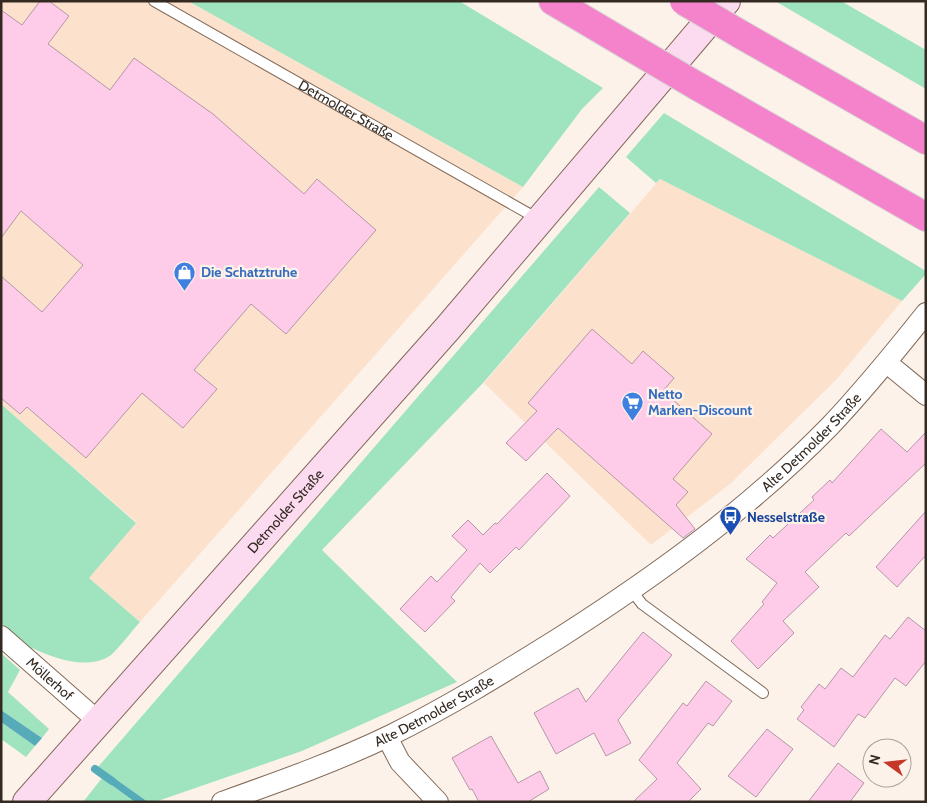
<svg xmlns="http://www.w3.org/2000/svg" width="927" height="803" font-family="Cabin,sans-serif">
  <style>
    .built { fill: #fce2cd }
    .green { fill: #a0e4bf }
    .water { fill: #55abb8 }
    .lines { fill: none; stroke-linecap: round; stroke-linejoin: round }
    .stream { stroke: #55abb8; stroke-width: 8 }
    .building { fill: #fecce8; stroke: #b397a7 }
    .lane-casing { stroke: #816a58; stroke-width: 12 }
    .street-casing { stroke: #816a58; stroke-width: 22 }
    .secondary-casing { stroke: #816a58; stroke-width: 30 }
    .highway-casing { stroke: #d6d4d3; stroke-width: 30 }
    .lane { stroke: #fff; stroke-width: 10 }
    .street { stroke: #fff; stroke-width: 20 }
    .secondary { stroke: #fcdaef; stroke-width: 28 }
    .highway { stroke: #f583cb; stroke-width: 28 }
    .highway-bridge-casing { stroke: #d6d4d3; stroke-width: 30; stroke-linecap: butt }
    .highway-bridge { stroke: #f583cb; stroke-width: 28 }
    .labels { text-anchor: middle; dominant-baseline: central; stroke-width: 4.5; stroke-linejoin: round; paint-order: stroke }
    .street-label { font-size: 14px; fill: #342a22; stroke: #fdf2ea }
    .shop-label { font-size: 14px; font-weight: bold; fill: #366cbe; stroke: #fdf2ea; text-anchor: start }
    .transit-label { font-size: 14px; font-weight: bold; fill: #164399; stroke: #fdf2ea; text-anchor: start }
  </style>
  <rect width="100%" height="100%" fill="#fdf2ea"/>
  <path class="built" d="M1,1H188L523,187L140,622L89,578L136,522L1,404Z
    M660,179L902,301L836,380L730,484L651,545L484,383Z"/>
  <path class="green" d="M188,1H459L603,88L582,109L523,187Z
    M775,1H841L926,50V89Z
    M664,113L926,271V274L902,301L660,179L656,183L626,157Z
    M599,187L630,213L483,383L322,550L457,682L302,751L155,802H148L98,767Z
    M1,404L136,523L89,578L140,622C130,633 121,646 111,655C89,671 53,658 32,648L31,650L1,623Z
    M1,653L20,670L8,692L49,729L42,738L1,710Z
    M1,722L35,746L26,757L1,739Z
    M102,778L135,802H83Z"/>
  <path class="water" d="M1,710L42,738L35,746L1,722Z
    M107,773L148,802H135L102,778Z"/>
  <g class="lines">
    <path class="stream" d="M95,769L112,781"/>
  </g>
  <path class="building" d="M40,1H49L69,16L48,44L110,90L134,58L213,114L304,194L317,179L376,230L286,334L251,304L194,370L217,389L183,428L142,393L86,458L27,407L20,414L1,398V276L42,312L83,265L21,211L1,238V10L22,25Z
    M592,329L632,364L643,351L674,378L663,391L712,434L673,479L688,492L676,505L695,529L683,538L558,428L526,461L506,443L537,411L528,403Z
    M881,429L907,452L926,432V463L849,536L846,533L805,572L819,587L783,621L794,633L758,669L731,641L764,604L762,602L777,583L746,559L770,535L773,538L814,500L812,497L830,480L832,483Z
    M547,473L570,496L519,550L516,547L490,573L480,563L451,597L455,601L425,632L400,609L431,576L437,582L467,550L452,536L468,520L483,535L495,523L497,524Z
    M926,511V555L897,587L876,567Z
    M908,617L926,631V661L906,686L895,678L865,718L858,714L834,747L797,719L804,710L801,707L819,684L825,689L841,668L853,677L885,635L890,639Z
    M643,632L672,655L618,720L631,743L606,756L594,733L556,754L534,713L578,688L586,702Z
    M706,681L732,701L713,726L708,723L677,763L701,789L688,802H633L657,779L639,760L683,703L687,706Z
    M767,729L793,749L756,797L728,776Z
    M491,736L518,783L540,771L549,789L528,802H479L472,789L470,790L452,758Z
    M838,763L864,783L850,802H808Z"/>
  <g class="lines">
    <defs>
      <g id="lane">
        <path id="s1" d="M154,1L538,219"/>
        <path d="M632,591L642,604L763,693"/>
      </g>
      <g id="street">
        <path d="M887,363L926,395"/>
        <path id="s2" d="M1,636L99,722"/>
        <path d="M387,737L400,762L438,802"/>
        <path id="s3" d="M222,802C278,782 335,762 389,736C448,707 503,673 559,638C656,576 749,509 830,426C864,390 895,352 926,313"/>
      </g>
      <g id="secondary">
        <path id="s4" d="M27,802L448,328L726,1"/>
      </g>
      <path id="highway" d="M553,1L634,49
        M740,34L926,140
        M697,86L926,217"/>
    </defs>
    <use href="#lane" class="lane-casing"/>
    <use href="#street" class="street-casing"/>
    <use href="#secondary" class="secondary-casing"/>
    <use href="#highway" class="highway-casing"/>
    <use href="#lane" class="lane"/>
    <use href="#street" class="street"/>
    <use href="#secondary" class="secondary"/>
    <use href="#highway" class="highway"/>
    <defs>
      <path id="highway-bridge" d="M684,1L740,34
        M634,49L697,86"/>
    </defs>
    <use href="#highway-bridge" class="highway-bridge-casing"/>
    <use href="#highway-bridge" class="highway-bridge"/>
  </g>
  <defs>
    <symbol id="shop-pin" viewBox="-11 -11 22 30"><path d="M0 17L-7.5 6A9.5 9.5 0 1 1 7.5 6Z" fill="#3f7fe0" stroke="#fdf2ea"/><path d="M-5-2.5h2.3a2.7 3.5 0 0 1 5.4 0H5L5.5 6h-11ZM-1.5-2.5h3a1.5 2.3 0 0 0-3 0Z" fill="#fff"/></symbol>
    <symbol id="supermarket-pin" viewBox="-11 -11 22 30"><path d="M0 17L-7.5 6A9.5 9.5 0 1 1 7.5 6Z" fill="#3f7fe0" stroke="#fdf2ea"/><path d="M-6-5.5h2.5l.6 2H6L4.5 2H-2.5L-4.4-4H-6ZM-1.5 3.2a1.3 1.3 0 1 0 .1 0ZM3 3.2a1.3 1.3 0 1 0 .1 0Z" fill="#fff"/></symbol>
    <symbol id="bus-pin" viewBox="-11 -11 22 30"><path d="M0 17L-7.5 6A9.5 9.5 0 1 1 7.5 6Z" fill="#1a4fb4" stroke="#fdf2ea"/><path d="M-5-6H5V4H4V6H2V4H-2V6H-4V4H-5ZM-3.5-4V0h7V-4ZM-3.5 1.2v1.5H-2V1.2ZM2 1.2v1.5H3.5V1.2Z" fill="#fff"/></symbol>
  </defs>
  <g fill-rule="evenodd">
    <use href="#shop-pin" x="172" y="260" width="25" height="34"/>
    <use href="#supermarket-pin" x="620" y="390" width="25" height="34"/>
    <use href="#bus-pin" x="718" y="504" width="25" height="34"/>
  </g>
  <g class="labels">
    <g class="street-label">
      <text stroke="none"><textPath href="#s1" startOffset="221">Detmolder Straße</textPath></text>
      <text stroke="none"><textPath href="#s3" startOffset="696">Alte Detmolder Straße</textPath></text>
      <text stroke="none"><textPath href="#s4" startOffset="389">Detmolder Straße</textPath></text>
      <text stroke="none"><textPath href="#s2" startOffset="65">Möllerhof</textPath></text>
      <text stroke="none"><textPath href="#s3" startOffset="231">Alte Detmolder Straße</textPath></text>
    </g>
    <g class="shop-label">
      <text x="201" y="272">Die Schatztruhe</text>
      <text x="648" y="394">Netto<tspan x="648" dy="16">Marken-Discount</tspan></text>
    </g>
    <g class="transit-label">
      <text x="747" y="517">Nesselstraße</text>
    </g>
  </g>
  <rect width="927" height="803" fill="none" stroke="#342a22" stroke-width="5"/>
  <g transform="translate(887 763) rotate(285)"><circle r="24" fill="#fdf2ea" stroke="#ada29a"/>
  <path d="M0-4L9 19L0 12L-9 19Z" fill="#c53829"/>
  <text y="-8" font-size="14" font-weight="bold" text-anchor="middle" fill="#342a22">N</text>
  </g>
</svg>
